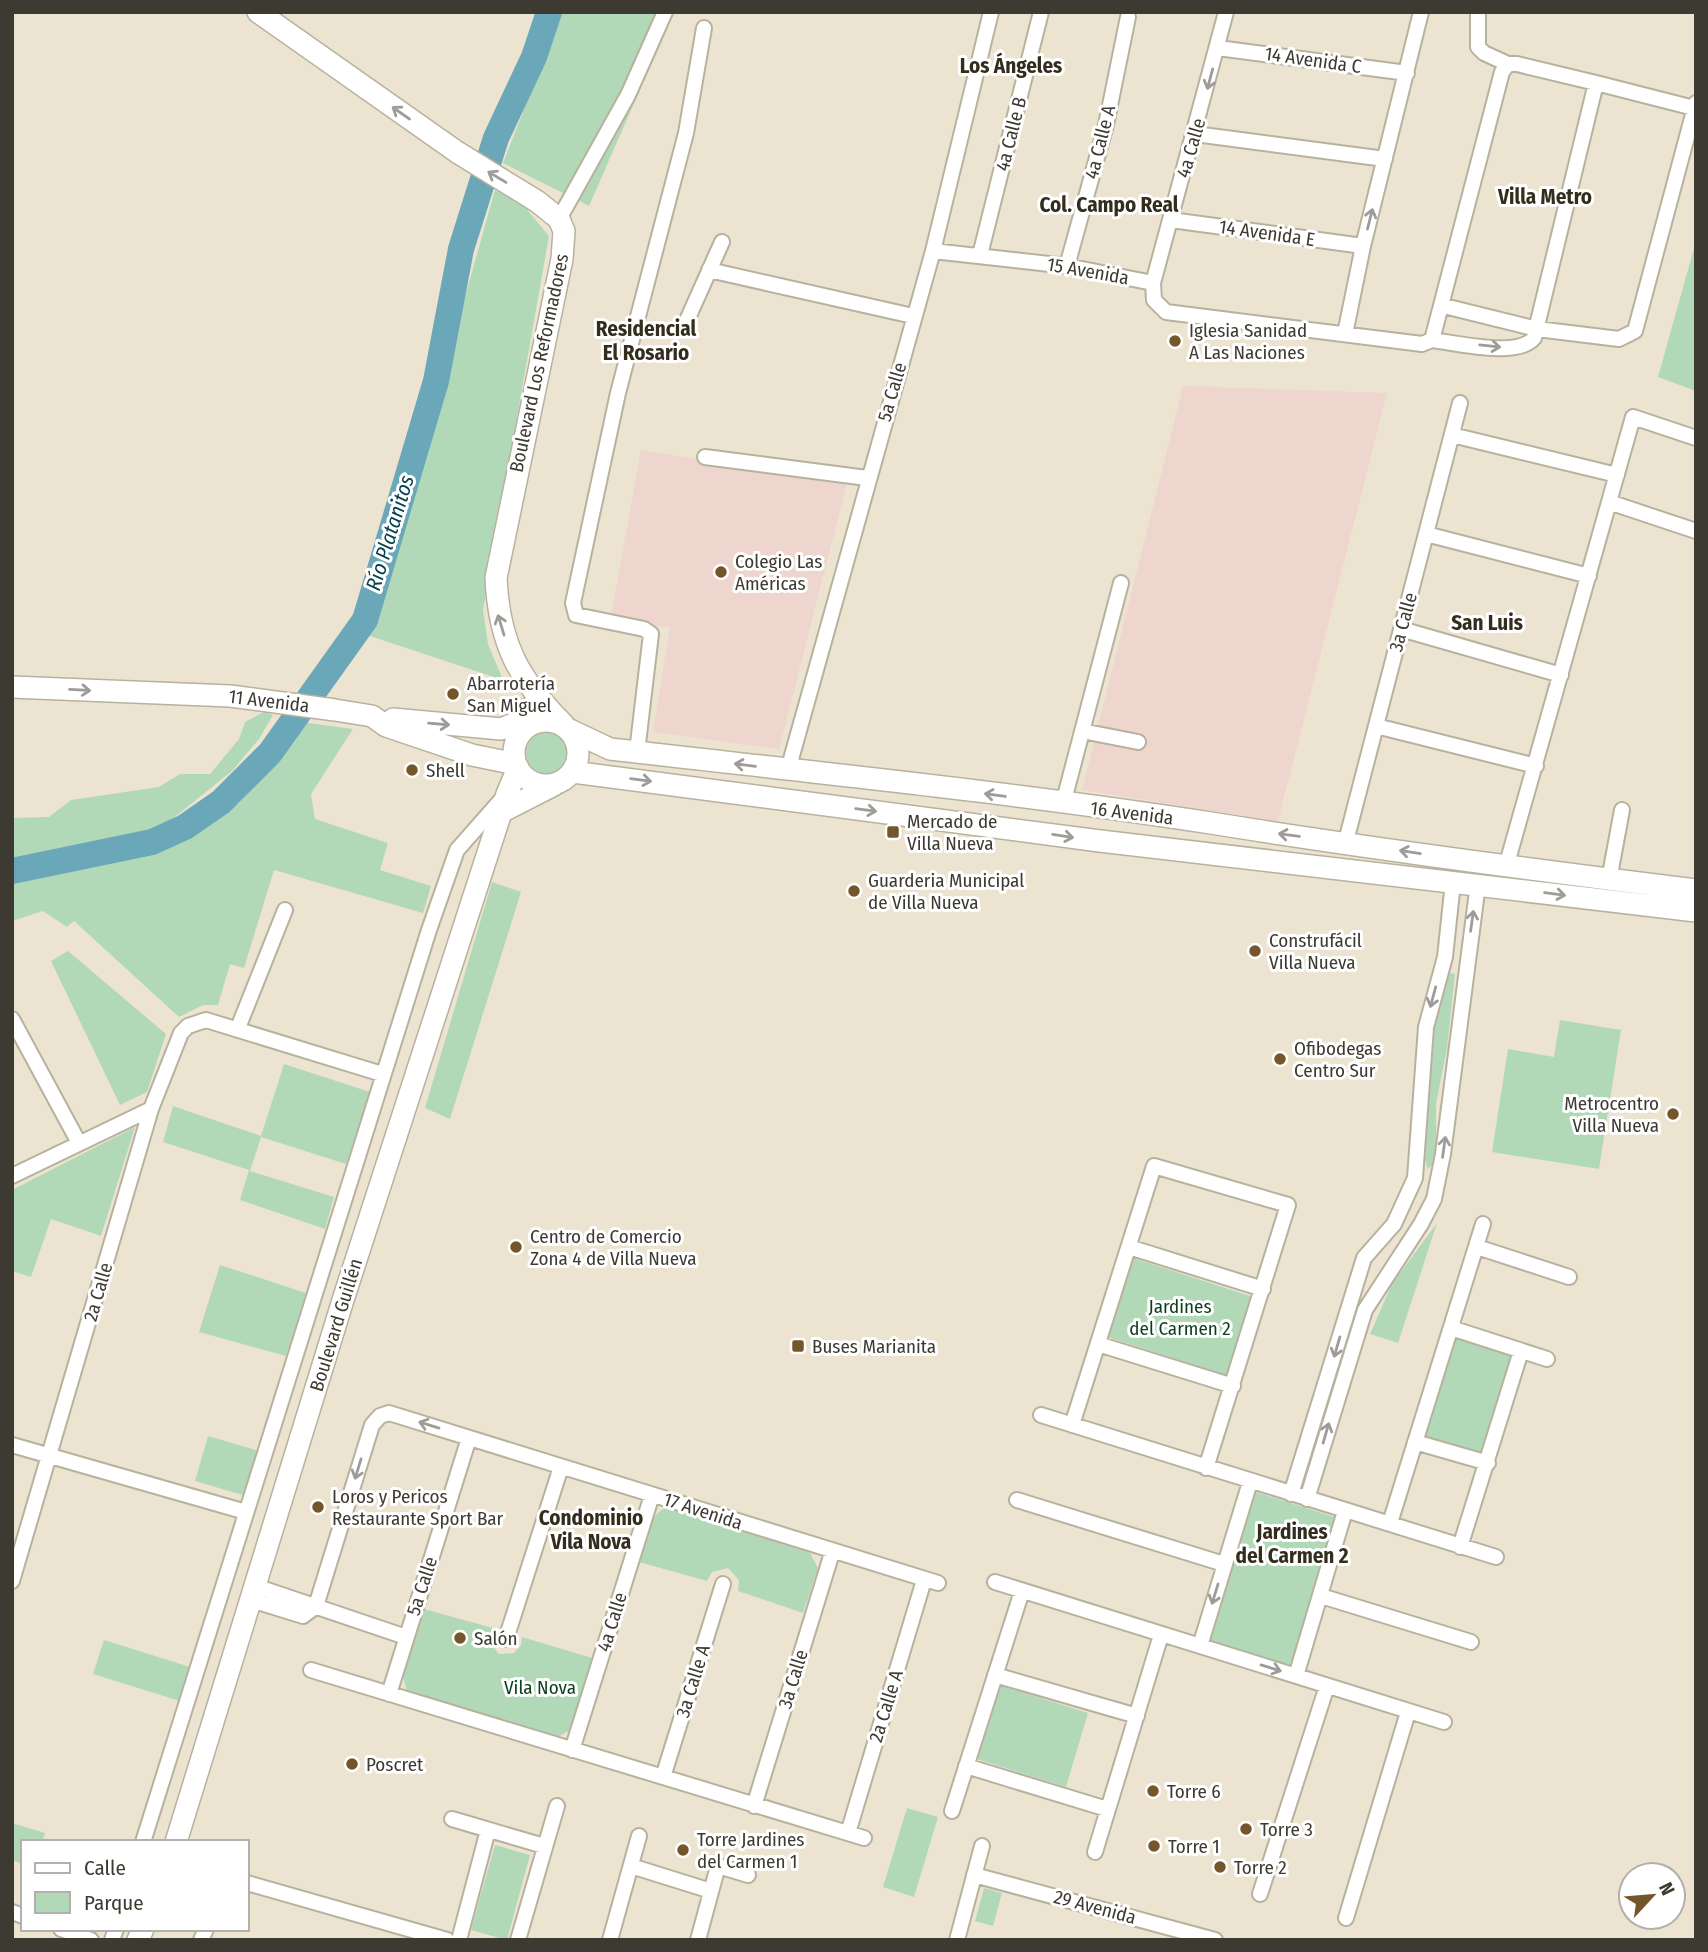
<svg xmlns="http://www.w3.org/2000/svg" width="1708" height="1952" font-family="'Fira Sans Condensed',sans-serif">
  <style>
    .education { fill: #eed5ce }
    .green { fill: #b1d9b8 }
    .lines { fill: none; stroke-linecap: round; stroke-linejoin: round }
    .river { stroke: #6aa7b9; stroke-width: 26 }
    .minor-casing { stroke: #b8b19e; stroke-width: 18 }
    .secondary-casing { stroke: #b8b19e; stroke-width: 24 }
    .minor { stroke: #fff; stroke-width: 14 }
    .secondary { stroke: #fff; stroke-width: 21 }
    .oneway { stroke: #9e9c98 }
    .poi-dot { fill: #75562b; stroke: #fff; stroke-width: 2.5 }
    .labels { text-anchor: middle; dominant-baseline: central; stroke-width: 6; stroke-linejoin: round; paint-order: stroke }
    .street-label { font-size: 19px; fill: #3d3a32; stroke: #fff }
    .poi-label { font-size: 19px; fill: #3d3a32; stroke: #fff; text-anchor: start }
    .park-label { font-size: 19px; fill: #0a3e1c; stroke: #fff }
    .neighbourhood-label { font-size: 21px; font-weight: bold; fill: #332d1d; stroke: #fff }
    .water-label { font-size: 21px; font-style: italic; fill: #06414e; stroke: #fff }
  </style>
  <rect width="100%" height="100%" fill="#ece4d0"/>
  <path class="education" d="M1183,386L1387,393L1278,821L1082,790Z
    M641,450L847,483L779,749L653,732L670,627L610,622Z"/>
  <path class="green" d="M562,12H674L589,206L503,163Z
    M495,190L524,206L549,236L483,610L488,644L503,680L370,636Z
    M1696,241V391L1658,377Z
    M264,712L273,715L259,739L232,771L171,820L150,832L87,844L73,851L12,865V818L49,817L71,800L159,787L180,774H210L239,739L245,722Z
    M301,722L353,729L311,794L315,819L388,843L380,870L431,886L423,913L274,870L244,968L230,964L218,1005H203L179,1017L74,921L67,927L43,911L12,921V880L72,869L112,855L157,850L204,828L239,803L271,768Z
    M526 753a22 22 0 1 1 44 0a22 22 0 1 1-44 0Z
    M492,882L521,892L450,1119L425,1108Z
    M68,951L166,1034L147,1092L120,1105L51,961Z
    M1449,973L1455,974L1447,1048L1436,1104V1143L1432,1165L1428,1169L1425,1160L1432,1031Z
    M1560,1020L1621,1030L1599,1169L1492,1152L1508,1049L1554,1057Z
    M284,1064L370,1092L346,1164L261,1137L250,1171L334,1197L325,1229L240,1200L249,1170L163,1142L173,1106L261,1136Z
    M135,1127L101,1236L51,1219L31,1277L12,1271V1190Z
    M1437,1223L1398,1343L1370,1334L1392,1284Z
    M1133,1258L1253,1297L1228,1376L1108,1337Z
    M220,1265L306,1293L286,1356L199,1332Z
    M1455,1336L1515,1356L1483,1456L1423,1437Z
    M208,1436L259,1451L246,1496L195,1481Z
    M1256,1492L1337,1518L1291,1666L1209,1640Z
    M668,1507L810,1553L818,1568L803,1613L738,1591L739,1580L728,1568L712,1572L707,1581L639,1562C645,1542 647,1514 668,1507Z
    M424,1609L493,1628L490,1642L499,1654L514,1653L521,1645L522,1637L592,1658L572,1729L556,1738L407,1691L403,1677Z
    M104,1640L190,1667L180,1701L93,1674Z
    M999,1685L1088,1713L1066,1787L977,1759Z
    M907,1808L938,1817L914,1897L883,1887Z
    M12,1823L45,1833L42,1842H23V1864L12,1860Z
    M495,1845L530,1855L507,1940L471,1930Z
    M984,1888L1002,1893L993,1926L975,1921Z"/>
  <g class="lines">
    <path class="river" d="M12,871L152,842L185,827L221,802L270,753L365,620L436,381L461,249L496,138L534,57L549,12"/>
    <defs>
      <path id="minor" d="M1226,12L1153,283L1154,300L1166,312L1422,344L1432,340L1502,72L1508,64H1517L1596,83
        M1478,12V47L1484,53L1508,64
        M1218,48L1407,73
        M1195,134L1385,159
        M559,219L628,95L665,12
        M1171,220L1363,246
        M933,251L1067,266L1153,283
        M980,255L1041,12
        M1067,266L1106,125L1128,17
        M709,270L913,316
        M1444,306L1537,329L1619,339L1635,331L1696,103
        M688,318L722,242
        M1345,334L1363,246L1421,12
        M1432,340C1457,343 1518,358 1534,338L1596,83L1694,108
        M1452,435L1617,475
        M705,457L867,478
        M1609,502L1696,531
        M1426,534L1589,576
        M1401,629L1561,675
        M1376,726L1536,766
        M1082,731L1138,742
        M637,752L651,634L644,629L576,615L573,603L618,393L686,133L704,28
        M788,770L933,251L991,12
        M1063,804L1121,583
        M1346,841L1460,403
        M1506,867L1633,417L1696,438
        M1609,880L1622,810
        M12,1019L79,1143
        M238,1028L285,910
        M12,1176L151,1109
        M1129,1247L1263,1289
        M1477,1247L1569,1277
        M1451,1328L1547,1359
        M1098,1344L1233,1386
        M1041,1415L1496,1557
        M1072,1425L1154,1166L1288,1205L1206,1468
        M1415,1442L1488,1463
        M12,1445L246,1512
        M1291,1494L1364,1258L1394,1224L1415,1178L1426,1027L1445,957L1453,882
        M1307,1499L1365,1310L1421,1224L1434,1199L1443,1154L1478,884
        M1017,1500L1224,1564
        M1390,1523L1483,1224
        M1460,1547L1521,1351
        M12,1581L151,1109L181,1033L188,1026L206,1020L382,1074
        M995,1582L1444,1722
        M255,1586L406,1637
        M1321,1596L1471,1642
        M251,1600L303,1616L316,1606
        M316,1606L372,1425L380,1416L389,1413L938,1583
        M506,1639L561,1467
        M1200,1646L1250,1482
        M311,1670L864,1838
        M995,1675L1137,1716
        M1296,1676L1345,1511
        M389,1694L469,1438
        M572,1750L652,1495
        M966,1766L1107,1809
        M663,1777L723,1584
        M754,1806L832,1553
        M952,1811L1022,1591
        M452,1819L544,1846
        M848,1833L924,1580
        M143,1842L429,930L457,850L502,799
        M1095,1852L1161,1635
        M631,1866L711,1891
        M974,1875L1215,1940
        M247,1883L447,1940
        M1260,1894L1327,1686
        M12,1912L23,1916
        M1346,1918L1408,1712
        M61,1929L91,1940
        M112,1940L116,1929
        M201,1940L206,1929
        M459,1940L488,1830
        M518,1940L557,1806
        M610,1940L639,1836
        M698,1940L718,1866L748,1875
        M957,1940L982,1846"/>
      <path id="secondary" d="M258,12L457,152L538,202L559,219L564,231L562,259L496,578C499,643 518,679 564,725
        M12,687L230,696L335,710L372,716L386,726L472,755L516,764
        M393,719L501,729L516,723L528,709
        M514 753a32 32 0 1 1 64 0a32 32 0 1 1-64 0Z
        M570,730L610,749C810,772 1011,792 1211,823C1372,849 1534,870 1696,890
        M573,772L1100,841L1696,911
        M503,811L554,785
        M176,1842L343,1300L507,794L518,768
        M138,1940L143,1929"/>
    </defs>
    <use href="#minor" class="minor-casing"/>
    <use href="#secondary" class="secondary-casing"/>
    <use href="#minor" class="minor"/>
    <use href="#secondary" class="secondary"/>
  </g>
  <defs><path id="oneway-shaft" d="M-6 0H5M1.5-3L5.5 0L1.5 3" fill="none" stroke-width="1.6" stroke-linecap="round" stroke-linejoin="round" transform="scale(1.75)"/></defs>
  <g class="oneway">
    <use href="#oneway-shaft" transform="translate(1210 79) rotate(105)"/>
    <use href="#oneway-shaft" transform="translate(401 113) rotate(-145)"/>
    <use href="#oneway-shaft" transform="translate(497 177) rotate(-149)"/>
    <use href="#oneway-shaft" transform="translate(1370 219) rotate(-76)"/>
    <use href="#oneway-shaft" transform="translate(1490 346) rotate(6)"/>
    <use href="#oneway-shaft" transform="translate(501 625) rotate(-107)"/>
    <use href="#oneway-shaft" transform="translate(80 690) rotate(3)"/>
    <use href="#oneway-shaft" transform="translate(439 724) rotate(5)"/>
    <use href="#oneway-shaft" transform="translate(745 765) rotate(-173)"/>
    <use href="#oneway-shaft" transform="translate(641 780) rotate(7)"/>
    <use href="#oneway-shaft" transform="translate(995 795) rotate(-172)"/>
    <use href="#oneway-shaft" transform="translate(866 810) rotate(8)"/>
    <use href="#oneway-shaft" transform="translate(1289 835) rotate(-173)"/>
    <use href="#oneway-shaft" transform="translate(1063 836) rotate(9)"/>
    <use href="#oneway-shaft" transform="translate(1410 852) rotate(-171)"/>
    <use href="#oneway-shaft" transform="translate(1555 894) rotate(7)"/>
    <use href="#oneway-shaft" transform="translate(1472 921) rotate(-82)"/>
    <use href="#oneway-shaft" transform="translate(1433 997) rotate(105)"/>
    <use href="#oneway-shaft" transform="translate(1444 1147) rotate(-82)"/>
    <use href="#oneway-shaft" transform="translate(1337 1347) rotate(106)"/>
    <use href="#oneway-shaft" transform="translate(429 1425) rotate(-163)"/>
    <use href="#oneway-shaft" transform="translate(1326 1433) rotate(-74)"/>
    <use href="#oneway-shaft" transform="translate(358 1469) rotate(107)"/>
    <use href="#oneway-shaft" transform="translate(1215 1594) rotate(107)"/>
    <use href="#oneway-shaft" transform="translate(1271 1668) rotate(17)"/>
  </g>
  <g class="poi-dot">
    <circle cx="1175" cy="341" r="7"/>
    <circle cx="721" cy="572" r="7"/>
    <circle cx="453" cy="694" r="7"/>
    <circle cx="412" cy="770" r="7"/>
    <rect x="886" y="825" width="14" height="14" rx="3.5"/>
    <circle cx="854" cy="891" r="7"/>
    <circle cx="1255" cy="951" r="7"/>
    <circle cx="1280" cy="1059" r="7"/>
    <circle cx="1673" cy="1114" r="7"/>
    <circle cx="516" cy="1247" r="7"/>
    <rect x="791" y="1339" width="14" height="14" rx="3.5"/>
    <circle cx="318" cy="1507" r="7"/>
    <circle cx="460" cy="1638" r="7"/>
    <circle cx="352" cy="1764" r="7"/>
    <circle cx="1153" cy="1791" r="7"/>
    <circle cx="1246" cy="1829" r="7"/>
    <circle cx="1154" cy="1846" r="7"/>
    <circle cx="683" cy="1850" r="7"/>
    <circle cx="1220" cy="1867" r="7"/>
  </g>
  <g class="labels">
    <g class="street-label">
      <text transform="translate(1313 60) rotate(8)">14 Avenida C</text>
      <text transform="translate(1011 134) rotate(-76)">4a Calle B</text>
      <text transform="translate(1100 142) rotate(-76)">4a Calle A</text>
      <text transform="translate(1191 148) rotate(-74)">4a Calle</text>
      <text transform="translate(1267 233) rotate(8)">14 Avenida E</text>
      <text transform="translate(1088 271) rotate(10)">15 Avenida</text>
      <text transform="translate(539 363) rotate(-78)">Boulevard Los Reformadores</text>
      <text transform="translate(892 392) rotate(-74)">5a Calle</text>
      <text transform="translate(1403 622) rotate(-75)">3a Calle</text>
      <text transform="translate(269 701) rotate(7)">11 Avenida</text>
      <text transform="translate(1132 813) rotate(7)">16 Avenida</text>
      <text transform="translate(98 1292) rotate(-74)">2a Calle</text>
      <text transform="translate(336 1325) rotate(-73)">Boulevard Guillén</text>
      <text transform="translate(703 1511) rotate(18)">17 Avenida</text>
      <text transform="translate(422 1586) rotate(-72)">5a Calle</text>
      <text transform="translate(612 1622) rotate(-73)">4a Calle</text>
      <text transform="translate(793 1679) rotate(-73)">3a Calle</text>
      <text transform="translate(693 1681) rotate(-73)">3a Calle A</text>
      <text transform="translate(886 1706) rotate(-73)">2a Calle A</text>
      <text transform="translate(1095 1907) rotate(15)">29 Avenida</text>
    </g>
    <g class="poi-label">
      <text x="1189" y="330">Iglesia Sanidad<tspan x="1189" dy="22">A Las Naciones</tspan></text>
      <text x="735" y="561">Colegio Las<tspan x="735" dy="22">Américas</tspan></text>
      <text x="467" y="683">Abarrotería<tspan x="467" dy="22">San Miguel</tspan></text>
      <text x="426" y="770">Shell</text>
      <text x="907" y="821">Mercado de<tspan x="907" dy="22">Villa Nueva</tspan></text>
      <text x="868" y="880">Guarderia Municipal<tspan x="868" dy="22">de Villa Nueva</tspan></text>
      <text x="1269" y="940">Construfácil<tspan x="1269" dy="22">Villa Nueva</tspan></text>
      <text x="1294" y="1048">Ofibodegas<tspan x="1294" dy="22">Centro Sur</tspan></text>
      <text x="1659" y="1103" text-anchor="end">Metrocentro<tspan x="1659" dy="22">Villa Nueva</tspan></text>
      <text x="530" y="1236">Centro de Comercio<tspan x="530" dy="22">Zona 4 de Villa Nueva</tspan></text>
      <text x="812" y="1346">Buses Marianita</text>
      <text x="332" y="1496">Loros y Pericos<tspan x="332" dy="22">Restaurante Sport Bar</tspan></text>
      <text x="474" y="1638">Salón</text>
      <text x="366" y="1764">Poscret</text>
      <text x="1167" y="1791">Torre 6</text>
      <text x="1260" y="1829">Torre 3</text>
      <text x="697" y="1839">Torre Jardines<tspan x="697" dy="22">del Carmen 1</tspan></text>
      <text x="1168" y="1846">Torre 1</text>
      <text x="1234" y="1867">Torre 2</text>
    </g>
    <g class="park-label">
      <text x="1180" y="1306">Jardines<tspan x="1180" dy="22">del Carmen 2</tspan></text>
      <text x="540" y="1687">Vila Nova</text>
    </g>
    <g class="neighbourhood-label">
      <text x="1011" y="66">Los Ángeles</text>
      <text x="1545" y="197">Villa Metro</text>
      <text x="1109" y="205">Col. Campo Real</text>
      <text x="646" y="329">Residencial<tspan x="646" dy="24">El Rosario</tspan></text>
      <text x="1487" y="623">San Luis</text>
      <text x="591" y="1518">Condominio<tspan x="591" dy="24">Vila Nova</tspan></text>
      <text x="1292" y="1532">Jardines<tspan x="1292" dy="24">del Carmen 2</tspan></text>
    </g>
    <g class="water-label">
      <text transform="translate(390 533) rotate(-73)">Río Platanitos</text>
    </g>
  </g>
  <rect width="1708" height="1952" fill="none" stroke="#3d3a32" stroke-width="28"/>
  <rect x="21" y="1840" width="228" height="91" fill="#ffffff" stroke="#b1b0ad" stroke-width="2"/>
  <rect x="35" y="1863" width="35" height="10" fill="#ffffff" stroke="#b1b0ad" stroke-width="2"/>
  <text x="84" y="1875" font-size="21" fill="#3d3a32">Calle</text>
  <rect x="35" y="1892" width="35" height="21" fill="#b1d9b8" stroke="#b1b0ad" stroke-width="2"/>
  <text x="84" y="1910" font-size="21" fill="#3d3a32">Parque</text>
  <g transform="translate(1652 1896) rotate(64)"><circle r="33" fill="#ffffff" stroke="#b1b0ad" stroke-width="2"/>
  <path d="M0-5L12 26L0 18L-12 26Z" fill="#75562b"/>
  <text y="-10" font-size="19" font-weight="bold" text-anchor="middle" fill="#3d3a32">N</text>
  </g>
</svg>
